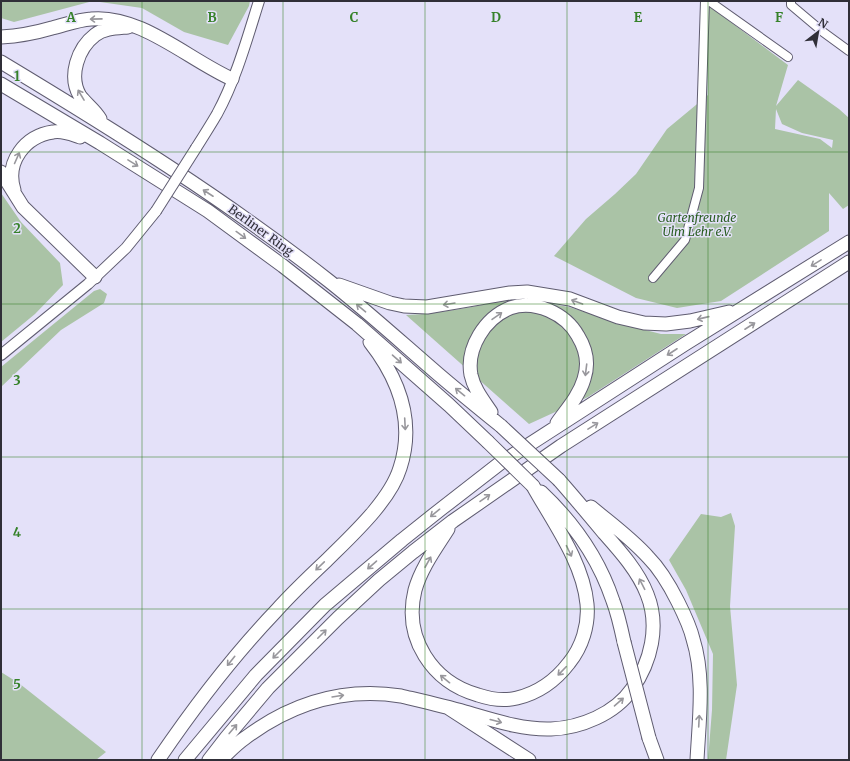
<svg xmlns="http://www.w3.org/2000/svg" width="850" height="761" font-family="Merriweather,serif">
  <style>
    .green { fill: #aac3a6; fill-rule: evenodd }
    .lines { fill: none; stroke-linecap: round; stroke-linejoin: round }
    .minor-casing { stroke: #5f5c70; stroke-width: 10 }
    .tertiary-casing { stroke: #5f5c70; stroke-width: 12 }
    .primary-casing { stroke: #5f5c70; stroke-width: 15 }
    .trunk-casing { stroke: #5f5c70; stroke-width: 15 }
    .minor { stroke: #fff; stroke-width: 8 }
    .tertiary { stroke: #fff; stroke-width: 10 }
    .primary { stroke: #fff; stroke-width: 13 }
    .trunk { stroke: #fff; stroke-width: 13 }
    .tertiary-bridge-casing { stroke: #5f5c70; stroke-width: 12; stroke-linecap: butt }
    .trunk-bridge-casing { stroke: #5f5c70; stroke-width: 15; stroke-linecap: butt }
    .tertiary-bridge { stroke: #fff; stroke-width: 10 }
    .trunk-bridge { stroke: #fff; stroke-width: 13 }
    .oneway { stroke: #98979c }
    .grid { fill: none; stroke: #36822a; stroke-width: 1; stroke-opacity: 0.55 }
    .labels { text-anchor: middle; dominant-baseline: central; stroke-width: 3; stroke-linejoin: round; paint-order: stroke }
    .park-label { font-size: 12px; font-style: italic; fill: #295d21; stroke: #e4e1f9 }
    .street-label { font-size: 12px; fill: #302f38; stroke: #e4e1f9 }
    .grid-label { font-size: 13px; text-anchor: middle; font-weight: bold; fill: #36822a; stroke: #e4e1f9; stroke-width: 3; stroke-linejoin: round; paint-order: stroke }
  </style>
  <rect width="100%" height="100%" fill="#e4e1f9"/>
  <path class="green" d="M1,1H250L249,6L228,45L184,32L142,8L93,1L14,22L1,18Z
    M708,5L788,65L776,106L798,80L839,109L849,118V205L843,209L829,193V231L721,301L677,308L636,298L554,256L586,219L615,194L636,174L667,129L708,95ZM776,109L782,124L802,133L833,140L832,148L820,139L775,129Z
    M1,193L21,222L60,263L63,285L35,314L1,342Z
    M100,289L107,294L104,303L61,330L1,387V367L94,291Z
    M517,298L569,307L622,324L661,334H686L588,397L529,424L406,315C444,314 480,305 517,298Z
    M731,513L735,526L730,606L737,685L726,760H708L712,710L713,654L686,590L669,560L701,514L721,517Z
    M1,672L20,684L106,752L96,760H1Z"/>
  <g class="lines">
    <defs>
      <path id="minor" d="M709,1L788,57
        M791,1V5L823,32L849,51
        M653,278L685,240L699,188L705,1"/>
      <path id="tertiary" d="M196,148C203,137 210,126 217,114C236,79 247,39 259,1
        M1,355L88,284L126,248L156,211"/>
      <path id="primary" d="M450,709L529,760"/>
      <path id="trunk" d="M1,37C19,36 35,33 52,28C65,25 77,20 91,19C140,14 189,60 232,79
        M1,62C114,130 226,200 329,281C367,311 402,343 438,374C459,392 480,409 501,426
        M1,84L100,143L208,211L283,266L357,324L449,405L488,442
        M100,119C95,110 86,104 80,96C68,76 78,48 95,35C104,28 117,28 128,27
        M1,172L23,207L95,277
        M14,190C5,162 25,136 53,132C62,130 71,134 80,137
        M339,285L390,303L404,306L427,307L510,293L527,292L570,299L618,317L644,323L666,324L690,321L729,312
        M491,412C483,400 474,389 471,375C466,348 485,318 510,308C535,299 566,314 578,336C586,349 589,364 584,379C579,396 567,409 557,423
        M541,492C573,522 599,559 613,601C618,614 621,628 624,642
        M591,507C610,523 631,538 648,557C661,570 670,586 678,602C684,614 690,626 693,639C705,677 699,721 697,760
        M448,529C436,548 421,568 415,590C403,638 432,682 478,695C490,699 505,701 517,698C538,693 556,680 569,663C582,647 589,625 587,604C583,562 553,522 533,486
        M649,738L657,760
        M158,760C194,707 232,657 276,611C292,593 310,576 327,560C351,536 390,501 400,468C415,422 399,379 370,342
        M185,760L256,675L325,605L402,540L441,509L499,464L685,344L849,242
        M209,760L226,738L268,688L338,618L379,580L413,552L453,521L561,446L849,262
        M220,760C228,753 236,744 245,738C292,703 343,687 401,696C422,701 444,706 465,712C493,720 522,730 551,729C580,728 615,714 632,689C651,662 660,626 647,594C638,571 620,551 604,533C589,515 574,497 559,480"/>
    </defs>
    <use href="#minor" class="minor-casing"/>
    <use href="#tertiary" class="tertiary-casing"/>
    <use href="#primary" class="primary-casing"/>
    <use href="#trunk" class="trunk-casing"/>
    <use href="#minor" class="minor"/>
    <use href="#tertiary" class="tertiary"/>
    <use href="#primary" class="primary"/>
    <use href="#trunk" class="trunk"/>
    <defs>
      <path id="tertiary-bridge" d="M156,211L196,148"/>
      <path id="trunk-bridge" d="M501,426L559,480
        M488,442L533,486
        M624,642L649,738"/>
    </defs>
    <use href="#tertiary-bridge" class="tertiary-bridge-casing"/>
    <use href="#trunk-bridge" class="trunk-bridge-casing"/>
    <use href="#tertiary-bridge" class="tertiary-bridge"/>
    <use href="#trunk-bridge" class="trunk-bridge"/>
  </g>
  <defs><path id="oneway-shaft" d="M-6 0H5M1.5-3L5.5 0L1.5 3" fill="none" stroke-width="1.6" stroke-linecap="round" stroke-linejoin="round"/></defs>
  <g class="oneway">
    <use href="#oneway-shaft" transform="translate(96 19) rotate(179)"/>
    <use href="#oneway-shaft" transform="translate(81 95) rotate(-121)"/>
    <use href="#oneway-shaft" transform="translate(17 158) rotate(-66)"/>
    <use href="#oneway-shaft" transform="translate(133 163) rotate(32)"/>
    <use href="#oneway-shaft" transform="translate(208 193) rotate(-147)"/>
    <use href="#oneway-shaft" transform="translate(241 235) rotate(36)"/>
    <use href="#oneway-shaft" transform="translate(816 263) rotate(148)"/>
    <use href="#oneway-shaft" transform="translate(577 302) rotate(-160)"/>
    <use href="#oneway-shaft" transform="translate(449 304) rotate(171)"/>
    <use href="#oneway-shaft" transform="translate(361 308) rotate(-140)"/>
    <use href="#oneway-shaft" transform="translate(497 316) rotate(-35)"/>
    <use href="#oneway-shaft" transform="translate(703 318) rotate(167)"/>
    <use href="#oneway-shaft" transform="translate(750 326) rotate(-33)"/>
    <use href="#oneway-shaft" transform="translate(672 352) rotate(147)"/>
    <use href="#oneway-shaft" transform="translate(397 359) rotate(41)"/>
    <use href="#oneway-shaft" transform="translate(586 370) rotate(97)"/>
    <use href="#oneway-shaft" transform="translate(460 392) rotate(-141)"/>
    <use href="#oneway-shaft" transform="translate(405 424) rotate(87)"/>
    <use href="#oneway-shaft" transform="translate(593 426) rotate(-32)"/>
    <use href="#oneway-shaft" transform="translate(485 498) rotate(-35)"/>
    <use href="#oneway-shaft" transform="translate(435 513) rotate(141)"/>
    <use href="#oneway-shaft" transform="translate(569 551) rotate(64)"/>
    <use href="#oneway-shaft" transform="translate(428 562) rotate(-61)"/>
    <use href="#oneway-shaft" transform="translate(372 565) rotate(139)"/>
    <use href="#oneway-shaft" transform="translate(320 566) rotate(136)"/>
    <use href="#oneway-shaft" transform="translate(642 584) rotate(-117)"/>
    <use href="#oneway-shaft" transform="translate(322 634) rotate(-45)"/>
    <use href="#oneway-shaft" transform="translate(277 654) rotate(135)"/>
    <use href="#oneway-shaft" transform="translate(231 661) rotate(129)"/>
    <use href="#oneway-shaft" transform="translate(562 671) rotate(134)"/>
    <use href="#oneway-shaft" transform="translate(445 679) rotate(-141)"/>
    <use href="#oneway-shaft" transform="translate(338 696) rotate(-9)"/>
    <use href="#oneway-shaft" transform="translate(619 702) rotate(-41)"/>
    <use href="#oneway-shaft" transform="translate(496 721) rotate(15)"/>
    <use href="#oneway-shaft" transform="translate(699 721) rotate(-87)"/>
    <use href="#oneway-shaft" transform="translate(233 729) rotate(-50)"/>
  </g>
  <path class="grid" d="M142,1V760M283,1V760M425,1V760M567,1V760M708,1V760M1,152H849M1,304H849M1,457H849M1,609H849"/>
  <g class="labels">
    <g class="park-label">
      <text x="697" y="217">Gartenfreunde<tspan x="697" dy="14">Ulm Lehr e.V.</tspan></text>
    </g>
    <g class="street-label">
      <text transform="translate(261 230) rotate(36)">Berliner Ring</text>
    </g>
  </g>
  <g class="grid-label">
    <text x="71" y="22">A</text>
    <text x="212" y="22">B</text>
    <text x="354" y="22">C</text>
    <text x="496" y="22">D</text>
    <text x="638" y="22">E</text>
    <text x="779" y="22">F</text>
    <text x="17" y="81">1</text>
    <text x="17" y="233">2</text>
    <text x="17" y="385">3</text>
    <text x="17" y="537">4</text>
    <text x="17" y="689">5</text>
  </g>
  <rect width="850" height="761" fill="none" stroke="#302f38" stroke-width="4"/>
  <g transform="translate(818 32) rotate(31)" stroke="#e4e1f9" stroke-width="3" paint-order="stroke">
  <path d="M0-3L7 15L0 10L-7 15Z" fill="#302f38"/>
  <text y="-6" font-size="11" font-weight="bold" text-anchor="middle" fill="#302f38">N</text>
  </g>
</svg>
